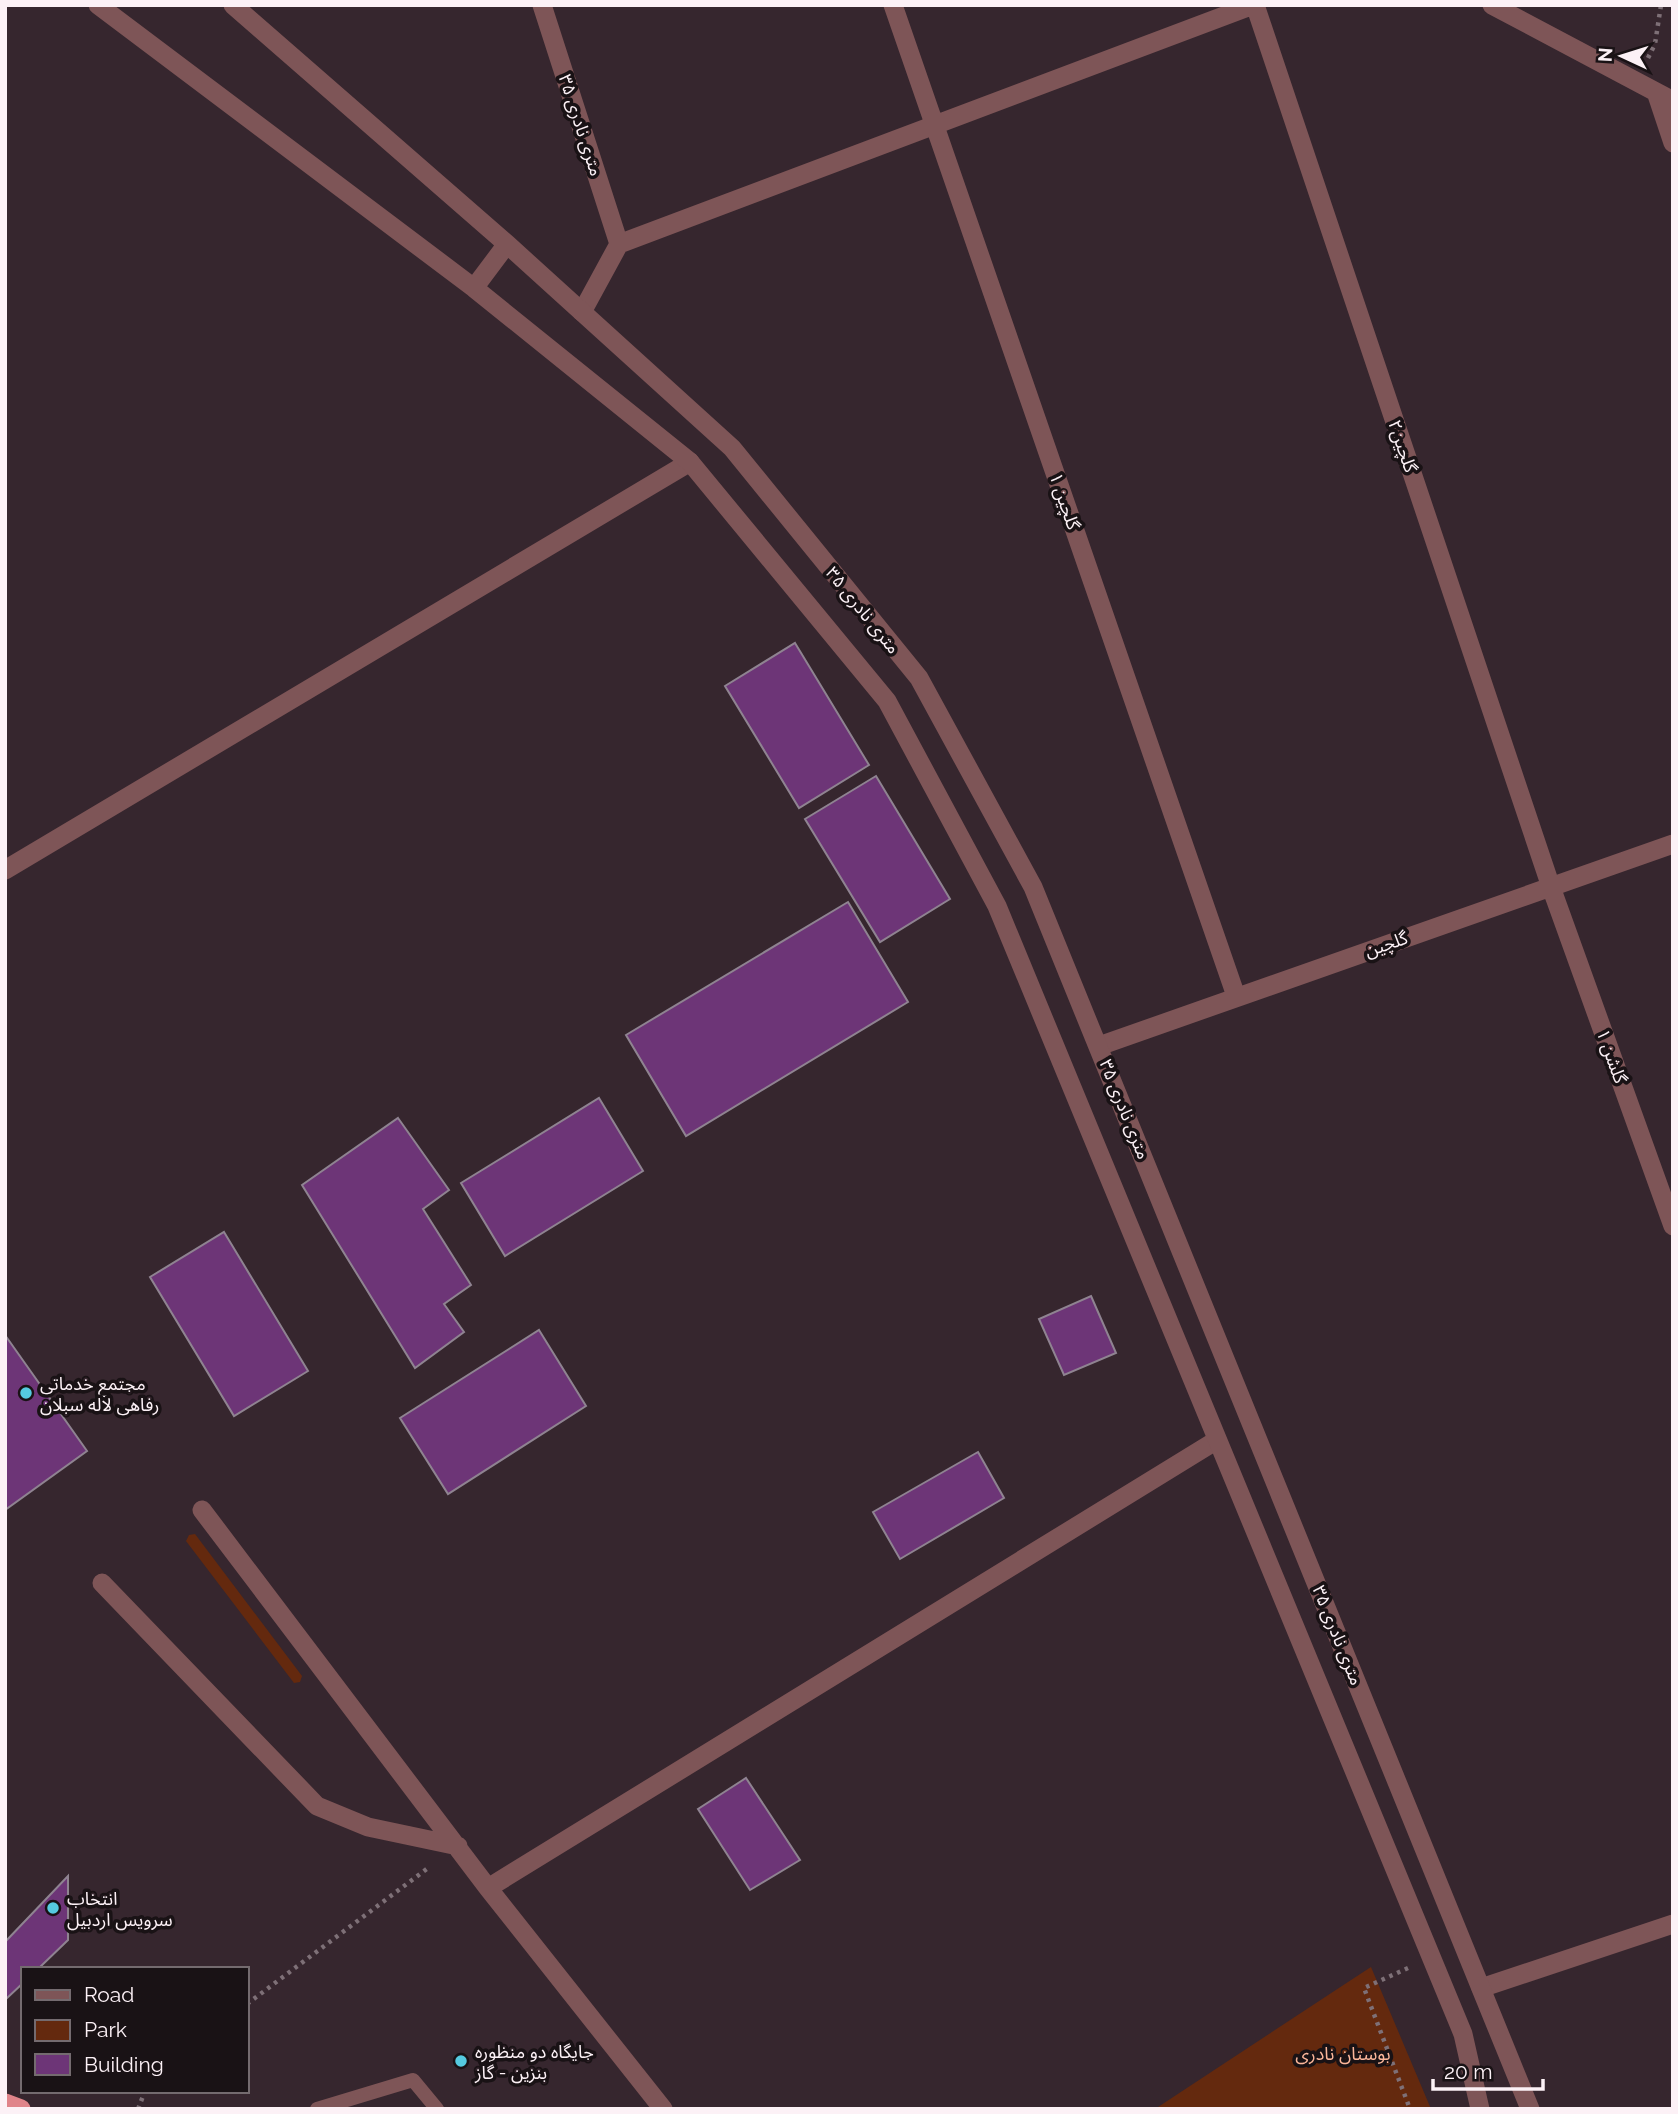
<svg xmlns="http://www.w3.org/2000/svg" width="1678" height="2114" font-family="Raleway,'Noto Sans Arabic',sans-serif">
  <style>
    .green { fill: #64290e }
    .building { fill: #6d3577; stroke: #8f8391; stroke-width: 2 }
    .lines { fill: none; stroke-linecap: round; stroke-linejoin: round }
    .path { stroke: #7e7077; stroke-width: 4.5; stroke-dasharray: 3.5 5; stroke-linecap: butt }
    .service { stroke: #7e5557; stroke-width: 14 }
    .minor { stroke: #7e5557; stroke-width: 19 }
    .tertiary { stroke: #7e5557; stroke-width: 19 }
    .trunk { stroke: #e0848a; stroke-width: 19 }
    .poi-dot { fill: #55cae0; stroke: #191215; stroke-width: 2.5 }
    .labels { text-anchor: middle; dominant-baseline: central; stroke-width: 7; stroke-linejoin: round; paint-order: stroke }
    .street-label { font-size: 18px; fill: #fcf1f6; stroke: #191215 }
    .poi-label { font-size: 18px; fill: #fcf1f6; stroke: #191215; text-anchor: start }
    .park-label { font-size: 18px; fill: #fdb79a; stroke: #191215 }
  </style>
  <rect width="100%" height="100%" fill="#36262e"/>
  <path class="green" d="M195,1534L302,1676L300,1682L294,1683L186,1541L189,1535Z
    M1371,1967L1431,2109H1155L1348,1982Z"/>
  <path class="building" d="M795,643L869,765L799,808L725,686Z
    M876,776L950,899L880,942L805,819Z
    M848,902L908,1002L686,1136L626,1035Z
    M599,1098L643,1171L505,1256L461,1183Z
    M398,1118L449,1190L423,1209L471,1285L444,1304L464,1332L415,1368L302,1185Z
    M224,1232L308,1371L234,1416L150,1277Z
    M1091,1296L1116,1353L1064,1375L1039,1319Z
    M539,1330L586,1406L448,1494L400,1418Z
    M5,1335L87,1451L5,1510Z
    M978,1452L1004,1498L900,1559L873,1512Z
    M746,1778L800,1860L750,1890L698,1809Z
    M68,1876V1940L38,1969H23V1983L5,2000V1942Z"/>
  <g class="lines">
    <path class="path" d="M1648,58L1655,44L1661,5
      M1408,1968L1364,1988L1410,2109
      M247,2004L428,1868
      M138,2109L145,2091"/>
    <path class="service" d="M317,2109L413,2080L437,2109"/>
    <path class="minor" d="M542,5L619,244
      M893,5L1236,996
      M1255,5L1551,887L1673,1226
      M1492,5L1673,101
      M1656,92L1673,143
      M582,312L619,244L1253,5
      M5,870L690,462
      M1099,1046L1673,844
      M202,1510L488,1888L663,2109
      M102,1583L317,1806L368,1827L458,1846
      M488,1888L1217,1440
      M1481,1988L1673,1924"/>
    <path class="tertiary" d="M98,5L474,288L690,462L887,701L997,906L1463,2034L1480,2109
      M233,5L507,244L732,448L919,678L1033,887L1530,2109
      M474,288L507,244"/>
    <path class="trunk" d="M5,2103L21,2109"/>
  </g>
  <g class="poi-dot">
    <circle cx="26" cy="1393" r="7"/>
    <circle cx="53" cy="1908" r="7"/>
    <circle cx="461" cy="2061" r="7"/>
  </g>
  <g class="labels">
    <g class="street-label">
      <text transform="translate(581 125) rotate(72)">۳۵ متری نادری</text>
      <text transform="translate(1403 446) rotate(71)">گلچین۲</text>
      <text transform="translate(1065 501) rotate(71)">گلچین ۱</text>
      <text transform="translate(863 610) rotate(51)">۳۵ متری نادری</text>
      <text transform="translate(1386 944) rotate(-19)">گلچین</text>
      <text transform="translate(1612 1056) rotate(70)">گلشن ۱</text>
      <text transform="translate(1125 1109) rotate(68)">۳۵ متری نادری</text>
      <text transform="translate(1338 1635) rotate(68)">۳۵ متری نادری</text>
    </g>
    <g class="poi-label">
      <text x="40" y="1383">مجتمع خدماتی<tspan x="40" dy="21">رفاهی لاله سبلان</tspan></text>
      <text x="67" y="1898">انتخاب<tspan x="67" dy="21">سرویس اردبیل</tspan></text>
      <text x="475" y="2051">جایگاه دو منظوره<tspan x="475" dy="21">بنزین - گاز</tspan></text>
    </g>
    <g class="park-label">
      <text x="1343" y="2053">بوستان نادری</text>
    </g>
  </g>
  <rect width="1678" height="2114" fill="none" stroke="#fcf1f6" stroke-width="14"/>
  <rect x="21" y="1967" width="228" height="126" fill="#191215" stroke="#746b6f" stroke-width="2"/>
  <rect x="35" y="1990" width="35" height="10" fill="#7e5557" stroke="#746b6f" stroke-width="2"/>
  <text x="84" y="2002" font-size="21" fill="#fcf1f6">Road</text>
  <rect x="35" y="2020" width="35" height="21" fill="#64290e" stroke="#746b6f" stroke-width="2"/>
  <text x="84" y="2037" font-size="21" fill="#fcf1f6">Park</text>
  <rect x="35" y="2054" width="35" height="21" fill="#6d3577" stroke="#746b6f" stroke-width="2"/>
  <text x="84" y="2072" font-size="21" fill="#fcf1f6">Building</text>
  <g transform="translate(1622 56) rotate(274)" stroke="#191215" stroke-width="5" paint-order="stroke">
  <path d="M0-5L12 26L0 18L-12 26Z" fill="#fcf1f6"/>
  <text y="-10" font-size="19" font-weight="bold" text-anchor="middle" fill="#fcf1f6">N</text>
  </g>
  <path d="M1433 2079v10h110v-10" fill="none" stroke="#fcf1f6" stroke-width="3.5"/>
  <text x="1444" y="2079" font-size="21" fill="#fcf1f6" stroke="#191215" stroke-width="5" paint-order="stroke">20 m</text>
</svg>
